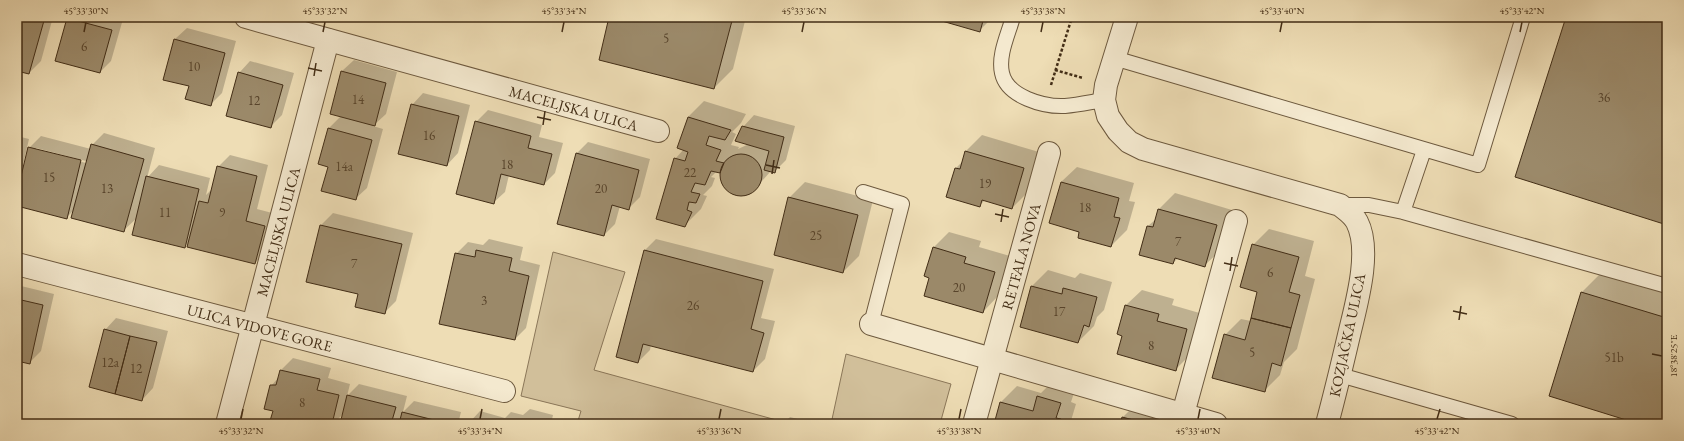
<svg xmlns="http://www.w3.org/2000/svg" width="1684" height="441" font-family="'EB Garamond',serif">
  <style>
    .green { fill: #d1bf9a; stroke: #8a7658 }
    .shadow { fill: #0003; fill-rule: evenodd }
    .building { fill: #9b8969; stroke: #422d16 }
    .lines { fill: none; stroke-linecap: round; stroke-linejoin: round }
    .service-casing { stroke: #6d593e; stroke-width: 16 }
    .minor-casing { stroke: #6d593e; stroke-width: 24 }
    .path { stroke: #422d16; stroke-width: 2.5; stroke-dasharray: 3 2; stroke-linecap: butt }
    .service { stroke: #f4e9cf; stroke-width: 14 }
    .minor { stroke: #f4e9cf; stroke-width: 22 }
    .ticks { fill: none; stroke: #422d16; stroke-width: 1.5 }
    .labels { text-anchor: middle; dominant-baseline: central; stroke-width: 3.5; stroke-linejoin: round; paint-order: stroke }
    .number-label { font-size: 13px; fill: #58442b }
    .street-label { font-size: 15px; fill: #422d16; stroke: #f4e9cf }
    .neatline { fill: none; stroke: #422d16; stroke-width: 1.5 }
    .ticks-label { font-size: 10px; text-anchor: middle; fill: #422d16 }
  </style>
  <rect width="100%" height="100%" fill="#eeddb5"/>
  <filter id="stains"><feTurbulence type="fractalNoise" baseFrequency=".005" numOctaves="4"/><feColorMatrix values="0 0 0 0 .2 0 0 0 0 .09 0 0 0 0 .02 0 0 0 .5 -.17"/></filter>
  <radialGradient id="worn" r=".72"><stop offset=".6" stop-color="#630" stop-opacity="0"/><stop offset="1" stop-color="#630" stop-opacity=".3"/></radialGradient>
  <path class="green" d="M553,252L625,272L594,370L791,424H577L581,411L521,396Z
    M846,354L951,384L940,424H831Z"/>
  <path class="shadow" d="M17,17H53L41,61L29,73L17,70Z
    M69,17H117L123,19L111,61L100,72L68,18Z
    M610,17H746L733,69L714,88Z
    M931,17H993L979,31Z
    M187,28L236,41L222,93L210,105L190,85L164,79L175,39Z
    M354,60L397,72L386,114L373,126L383,129L367,188L355,199L329,166L328,129L341,116L342,71Z
    M250,61L294,73L282,115L270,127L239,73Z
    M423,93L470,105L458,153L447,165L412,105Z
    M704,101L746,114L741,123L732,132L736,134L731,145L739,147L738,149L749,144L743,127L754,115L795,126L786,160L774,172L771,171L752,192L740,195L728,190L721,180V174L723,169L720,172L717,171L711,177L715,178L712,186L703,195L707,196L701,209L685,225L675,159L684,149L678,147L688,117Z
    M488,110L542,125L539,137L563,143L555,173L544,184L509,175L505,192L493,203L476,122Z
    M104,133L155,148L147,178L159,165L210,178L206,195L211,190L218,167L230,155L268,165L257,209L276,214L266,252L255,263L189,242L184,247L137,218L123,231L74,210L66,218L17,205L19,190L17,192V136L29,139L20,178L22,179L29,148L41,136L91,149L92,145ZM36,148L86,161V163L36,150Z
    M982,135L1039,152L1028,192L1012,208L985,200L980,205L956,168L964,160L966,151Z
    M588,142L650,159L640,197L628,209L620,206L615,224L604,235L576,154Z
    M1077,167L1134,183L1129,201L1135,202L1127,230L1111,246L1081,231L1061,182Z
    M805,182L873,200L859,256L843,272L789,198Z
    M1175,193L1232,210L1221,250L1205,265L1178,258L1173,263L1148,226L1157,218L1159,209Z
    M333,213L413,233L396,301L384,313L359,294L308,281L321,225Z
    M1269,229L1314,241L1305,276L1315,279L1297,349L1284,362L1280,375L1264,391L1225,335L1241,319L1251,321L1259,291L1253,245Z
    M949,232L981,241L979,247L1010,256L998,296L983,312L931,277L933,248Z
    M489,239L523,247L520,260L540,265L526,328L515,339L456,254L468,242L483,245Z
    M656,239L774,269L761,318L775,321L765,359L753,371L651,345L650,350L638,362L645,250Z
    M1048,270L1075,278L1080,273L1112,282L1104,310L1097,317L1094,326L1078,342L1032,286Z
    M1601,273L1667,294V424H1642L1550,396L1582,292Z
    M17,285L54,294L41,351L29,363L17,360Z
    M1142,290L1174,299L1172,305L1203,314L1192,353L1176,369L1123,335L1126,305Z
    M116,318L168,331L153,388L142,400L105,330Z
    M293,358L331,368L328,378L350,384L347,396L359,384L407,396L403,412L414,401L461,412L458,424H341L343,414L333,424H271L274,411L271,386L279,377L281,370Z
    M1053,381L1076,387L1071,402L1076,404L1070,424H995L1001,402L1017,386L1041,393Z
    M1139,401L1179,424H1121L1123,417Z
    M530,409L553,415L551,424H468L480,411L505,418L511,412L523,415Z
    M790,417L817,424H783Z"/>
  <path class="building" d="M17,17H45L29,74L17,71Z
    M609,17H733L714,89L599,60Z
    M928,17H984L980,32Z
    M1566,17H1667V225L1515,177Z
    M67,18L112,30L100,73L55,61Z
    M174,39L225,53L211,106L185,99L189,86L163,80Z
    M341,71L386,83L375,126L330,114Z
    M238,72L283,85L271,128L226,116Z
    M411,104L459,116L447,166L398,154Z
    M688,117L731,130L725,140L709,136L706,145L721,150L716,161L724,163L720,173L711,171L705,185L695,183L691,192L700,194L696,203L689,202L687,210L692,212L685,227L656,219L674,158L685,161L688,152L677,148Z
    M475,121L531,136L528,148L552,154L544,185L501,174L494,204L456,194Z
    M742,126L784,137L775,173L764,170L769,151L735,141Z
    M328,128L372,140L356,200L321,191L328,167L318,164Z
    M91,144L144,159L124,232L71,218Z
    M28,147L81,160L67,219L17,206V193Z
    M965,151L1024,168L1012,209L982,200L980,207L946,197L955,168L960,169Z
    M576,153L639,170L629,210L612,205L604,236L557,224Z
    M720 175a21 21 0 1 1 42 0a21 21 0 1 1-42 0Z
    M217,166L257,176L246,221L265,226L255,264L187,247L199,201L208,203Z
    M146,176L199,189L185,248L132,235Z
    M1061,182L1119,198L1114,217L1120,218L1111,247L1078,238L1079,232L1049,223Z
    M788,197L858,215L843,273L774,255Z
    M1158,209L1217,225L1205,267L1175,258L1173,264L1139,255L1147,226L1153,227Z
    M320,225L402,244L385,314L355,307L358,294L306,282Z
    M1252,244L1299,257L1289,292L1300,295L1291,328L1251,318L1257,292L1240,287Z
    M933,247L966,257L964,263L995,272L983,313L924,296L929,278L924,276Z
    M476,250L512,258L509,271L529,276L515,340L439,324L455,253L475,257Z
    M644,250L763,281L751,329L764,333L753,372L643,344L638,363L616,357Z
    M1031,286L1062,294L1063,288L1097,297L1089,327L1084,325L1078,343L1020,327Z
    M1581,292L1667,318V424H1639L1549,396Z
    M17,299L43,305L30,364L17,361Z
    M1125,305L1159,314L1157,321L1187,329L1176,371L1117,354L1122,336L1117,334Z
    M1251,318L1291,328L1281,366L1272,363L1265,392L1212,378L1224,334L1245,340Z
    M104,329L130,336L115,394L89,387Z
    M130,336L157,342L142,401L115,394Z
    M280,370L320,379L317,390L339,395L332,424H269L273,411L264,409L270,385H276Z
    M347,395L396,407L391,424H340Z
    M1037,396L1061,403L1056,418L1061,419L1059,424H994L1000,402L1033,411Z
    M402,412L450,424H399Z
    M1122,417L1149,424H1120Z
    M517,420L534,424H516Z"/>
  <g class="lines">
    <defs>
      <path id="service" d="M1013,17C1008,35 998,55 1002,73C1007,97 1044,107 1065,106C1079,105 1091,102 1104,100
        M1114,58L1478,165L1523,17
        M863,192L902,204L871,324
        M1340,205H1369L1403,212L1667,286
        M1403,212L1424,150
        M1340,375L1512,424"/>
      <g id="minor">
        <path id="s1" d="M246,17L658,131"/>
        <path d="M1127,17L1106,85L1104,100L1108,116L1118,131L1129,142L1143,149L1340,205C1346,210 1353,214 1357,222C1372,251 1356,305 1349,335C1342,365 1335,394 1327,424"/>
        <path id="s2" d="M17,264L504,391"/>
        <path d="M871,324L1216,424"/>
        <path d="M1183,414L1236,221"/>
        <path id="s3" d="M227,424L328,40"/>
        <path id="s4" d="M974,424L1049,153"/>
      </g>
    </defs>
    <use href="#service" class="service-casing"/>
    <use href="#minor" class="minor-casing"/>
    <path class="path" d="M1055,70L1083,78
      M1051,85L1072,17"/>
    <use href="#service" class="service"/>
    <use href="#minor" class="minor"/>
  </g>
  <path class="ticks" d="M84,32L86,22M323,32L325,22M562,32L564,22M802,32L804,22M1041,32L1043,22M1280,32L1282,22M1520,32L1522,22M308,68L322,71M314,76L316,63M537,117L551,120M543,125L545,111M766,165L780,168M772,174L774,160M995,214L1009,217M1001,222L1003,209M1224,263L1238,266M1230,271L1232,257M1453,311L1467,314M1459,320L1461,306M1652,354L1662,356M241,419L243,409M480,419L482,409M719,419L721,409M959,419L961,409M1198,419L1200,409M1437,419L1440,409"/>
  <g class="labels">
    <g class="number-label">
      <text x="666" y="38">5</text>
      <text x="84" y="46">6</text>
      <text x="194" y="66">10</text>
      <text x="1604" y="97">36</text>
      <text x="358" y="99">14</text>
      <text x="254" y="100">12</text>
      <text x="429" y="135">16</text>
      <text x="507" y="164">18</text>
      <text x="344" y="166">14a</text>
      <text x="690" y="172">22</text>
      <text x="49" y="177">15</text>
      <text x="985" y="183">19</text>
      <text x="107" y="188">13</text>
      <text x="601" y="188">20</text>
      <text x="1085" y="207">18</text>
      <text x="165" y="212">11</text>
      <text x="222" y="212">9</text>
      <text x="816" y="235">25</text>
      <text x="1178" y="241">7</text>
      <text x="354" y="263">7</text>
      <text x="1270" y="272">6</text>
      <text x="959" y="287">20</text>
      <text x="484" y="300">3</text>
      <text x="693" y="305">26</text>
      <text x="1059" y="311">17</text>
      <text x="1151" y="345">8</text>
      <text x="1252" y="352">5</text>
      <text x="1614" y="357">51b</text>
      <text x="110" y="362">12a</text>
      <text x="136" y="368">12</text>
      <text x="302" y="402">8</text>
    </g>
    <g class="street-label">
      <text stroke="none"><textPath href="#s1" startOffset="340">MACELJSKA ULICA</textPath></text>
      <text stroke="none"><textPath href="#s3" startOffset="199">MACELJSKA ULICA</textPath></text>
      <text stroke="none"><textPath href="#s4" startOffset="174">RETFALA NOVA</textPath></text>
      <text stroke="none"><textPath href="#s2" startOffset="251">ULICA VIDOVE GORE</textPath></text>
      <text transform="translate(1347 335) rotate(-78)">KOZJAČKA ULICA</text>
    </g>
  </g>
  <rect width="1684" height="441" fill="none" stroke="#eeddb5" stroke-width="44"/>
  <rect x="22" y="22" width="1640" height="397" class="neatline"/>
  <g class="ticks-label">
    <text x="86" y="14">45°33'30"N</text>
    <text x="325" y="14">45°33'32"N</text>
    <text x="564" y="14">45°33'34"N</text>
    <text x="804" y="14">45°33'36"N</text>
    <text x="1043" y="14">45°33'38"N</text>
    <text x="1282" y="14">45°33'40"N</text>
    <text x="1522" y="14">45°33'42"N</text>
    <text transform="translate(1673 356) rotate(-90)" y="4">18°38'25"E</text>
    <text x="241" y="434">45°33'32"N</text>
    <text x="480" y="434">45°33'34"N</text>
    <text x="719" y="434">45°33'36"N</text>
    <text x="959" y="434">45°33'38"N</text>
    <text x="1198" y="434">45°33'40"N</text>
    <text x="1437" y="434">45°33'42"N</text>
  </g>
  <rect width="100%" height="100%" filter="url(#stains)"/>
  <rect width="100%" height="100%" fill="url(#worn)"/>
</svg>
